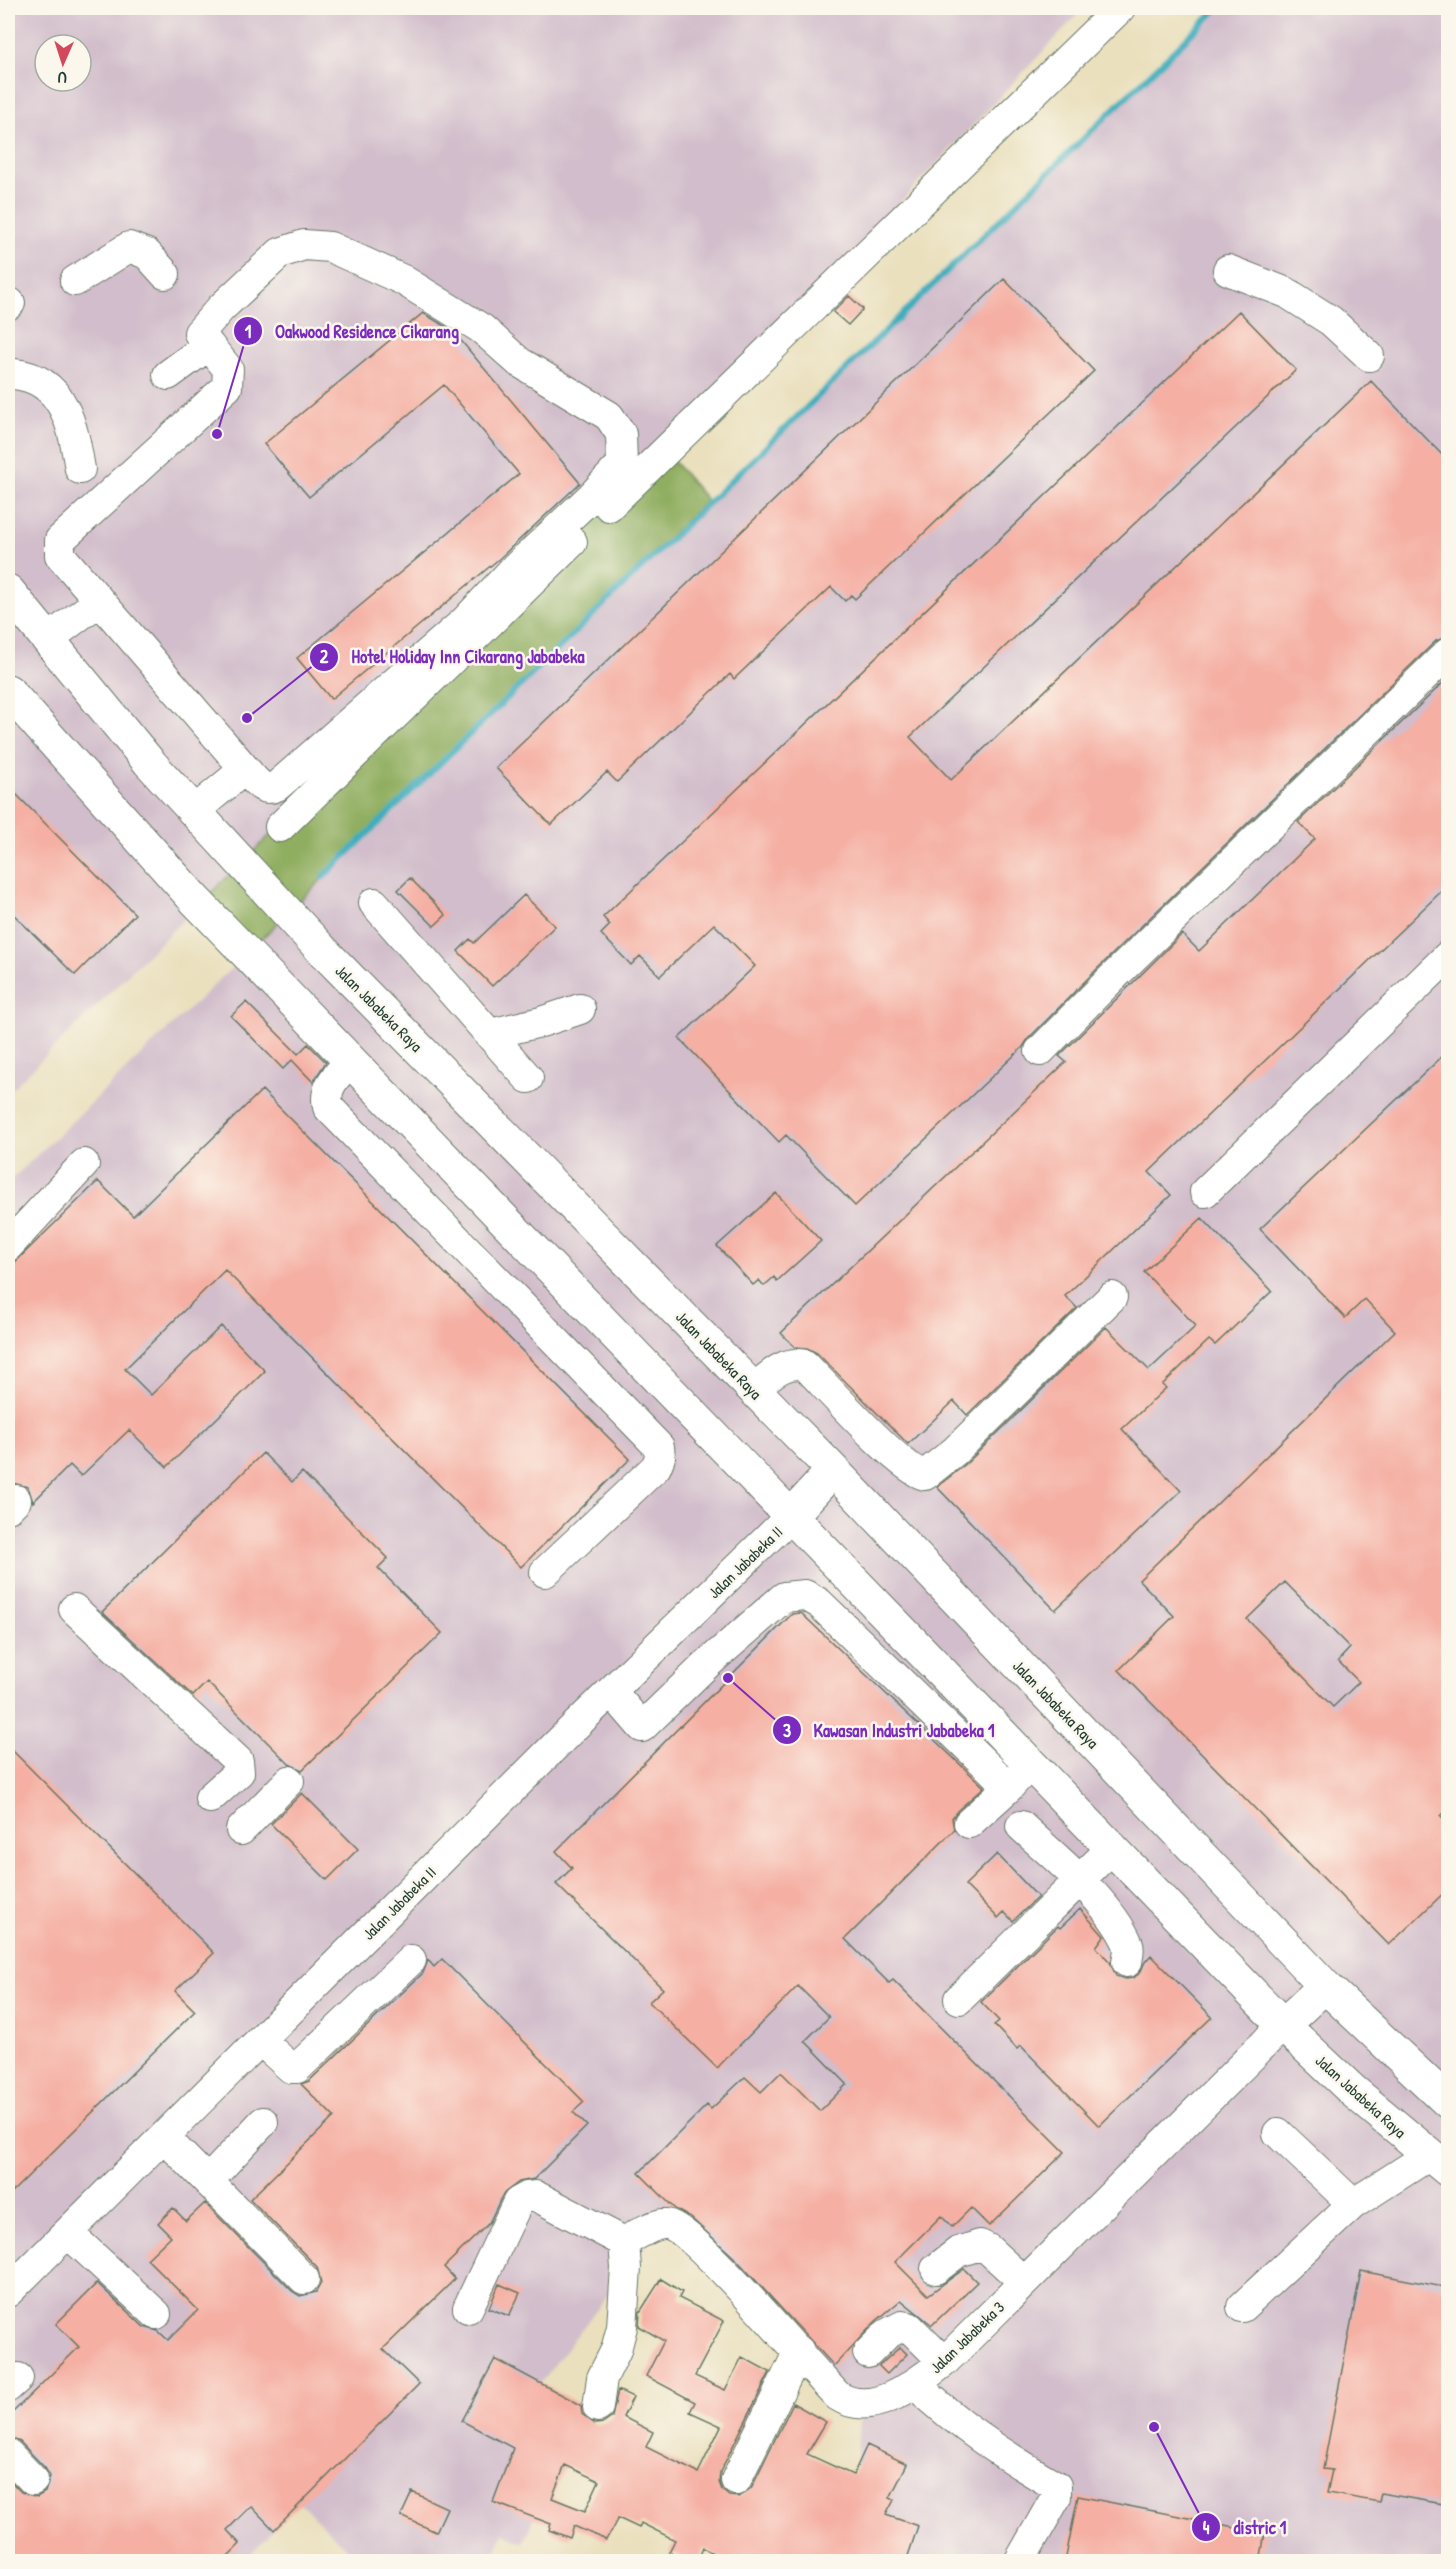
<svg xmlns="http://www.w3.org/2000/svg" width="1456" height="2569" font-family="'Patrick Hand',sans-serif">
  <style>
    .industrial { fill: #d1bdcb; fill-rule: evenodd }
    .forest { fill: #90ae61; stroke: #58764a; stroke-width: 1.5 }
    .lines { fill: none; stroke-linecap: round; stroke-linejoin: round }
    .stream { stroke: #3fadbd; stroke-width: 6 }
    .building { fill: #f5afa3; fill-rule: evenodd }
    .minor-casing { stroke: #667664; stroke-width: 32 }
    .major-casing { stroke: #667664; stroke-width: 35 }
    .minor { stroke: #fff; stroke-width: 30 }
    .major { stroke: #fff; stroke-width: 33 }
    .labels { text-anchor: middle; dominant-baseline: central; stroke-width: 5; stroke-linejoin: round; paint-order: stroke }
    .street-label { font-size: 16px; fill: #1f3d34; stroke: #fbf7ec }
    .leader { fill: none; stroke: #7b2cbf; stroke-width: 2 }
    .callout-dot { fill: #7b2cbf; stroke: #fbf7ec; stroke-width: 2 }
    .mark-label { font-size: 18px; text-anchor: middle; font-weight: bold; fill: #fff }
    .callout-label { font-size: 18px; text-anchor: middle; font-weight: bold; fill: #7b2cbf; stroke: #fbf7ec; stroke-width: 5; stroke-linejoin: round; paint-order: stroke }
  </style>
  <rect width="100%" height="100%" fill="#fbf7ec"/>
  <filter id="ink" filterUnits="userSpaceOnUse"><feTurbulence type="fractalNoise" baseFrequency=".0167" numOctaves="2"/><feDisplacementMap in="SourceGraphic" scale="12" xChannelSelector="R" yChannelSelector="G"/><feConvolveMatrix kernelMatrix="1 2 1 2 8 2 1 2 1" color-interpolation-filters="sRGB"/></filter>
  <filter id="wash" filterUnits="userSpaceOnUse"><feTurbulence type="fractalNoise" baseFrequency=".008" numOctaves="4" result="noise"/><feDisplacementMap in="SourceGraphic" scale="24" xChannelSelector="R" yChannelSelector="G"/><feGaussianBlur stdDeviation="1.35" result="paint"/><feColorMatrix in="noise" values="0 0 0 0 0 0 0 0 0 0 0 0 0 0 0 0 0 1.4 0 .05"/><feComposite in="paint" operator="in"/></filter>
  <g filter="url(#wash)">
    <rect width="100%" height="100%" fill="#eae0be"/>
    <path class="industrial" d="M15,8H1084L665,451L707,500L1217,8H1448V2561H847L862,2398L851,2395L668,2216L497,2440L557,2469L523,2542L503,2533L491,2561H359L300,2503L243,2561H8V1183L242,958L190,913L8,1093V24ZM45,45H81V81H45Z"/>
    <path class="forest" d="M665,451L707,500L242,958L190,913Z"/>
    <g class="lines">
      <path class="stream" d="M323,877L1218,8"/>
    </g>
    <g id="blocks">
      <path class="building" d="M1004,279L1094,371L855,599L851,595L845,601L831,587L734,679L730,674L617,782L607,772L551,825L496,768Z
        M849,296L863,309L848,325L833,312Z
        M1239,311L1296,370L910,737L951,780L1371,381L1449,462V636L1436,641L1098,968L1028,1039L1023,1047L855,1206L786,1135L779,1142L679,1038L755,966L714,924L660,976L640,956L631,965L601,934L610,925L603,917Z
        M423,313L453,331L580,483L500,558L331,699L297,658L519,474L444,385L309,497L264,444Z
        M1449,677V884L1149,1172L1171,1195L1065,1296L1077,1308L967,1415L954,1401L908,1444L817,1353L807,1348L795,1347L781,1333L1066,1062L1059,1056L1182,934L1199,951L1315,839L1298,822Z
        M8,786L135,914L75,975L8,909Z
        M410,878L446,915L434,926L398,890Z
        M524,895L555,926L492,986L458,951L470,939L474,943Z
        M246,1002L298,1054L308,1044L326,1062L313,1082L292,1060L283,1069L231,1016Z
        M1449,1050V1808L1441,1816L1449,1824V1888L1389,1945L1119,1670L1174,1616L1139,1580L1395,1331L1365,1299L1345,1318L1260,1229ZM1285,1582L1350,1648L1338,1661L1359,1682L1333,1707L1247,1619Z
        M262,1090L630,1459L521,1567L225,1270L125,1369L151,1395L221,1326L265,1371L167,1467L129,1430L81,1476L70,1465L33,1502L28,1487L8,1482V1269L98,1181L133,1216Z
        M776,1193L821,1241L777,1281L774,1277L764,1286L759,1280L753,1285L717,1246Z
        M1202,1218L1272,1291L1215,1345L1209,1340L1162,1385L1166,1388L1122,1429L1181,1491L1055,1610L937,1487L967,1463L1106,1327L1149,1370L1196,1326L1144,1272Z
        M263,1453L292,1482L302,1472L388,1558L378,1568L442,1633L302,1770L289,1764L207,1682L193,1696L102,1612Z
        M801,1613L984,1787L957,1811L952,1818L954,1830L845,1939L889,1983L893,1980L1065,2152L989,2226L971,2208L952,2227L941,2216L895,2262L928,2295L964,2269L977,2282L932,2325L901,2300L875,2322L834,2366L737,2260L691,2218L675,2209L639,2173L707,2105L711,2109L745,2077L761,2092L781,2072L820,2111L847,2084L805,2041L829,2017L798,1986L717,2068L649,2002L663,1989L556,1884L572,1868L556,1851L792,1614Z
        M8,1746L214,1953L175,1991L195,2011L8,2196Z
        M302,1793L358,1849L327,1880L271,1824Z
        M997,1854L1038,1897L1013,1921L1004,1912L998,1918L965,1885Z
        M1080,1909L1104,1936L1096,1947L1110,1962L1116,1976L1125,1979L1133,1978L1140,1973L1145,1962L1151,1955L1212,2017L1099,2126L1021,2046L1017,2049L994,2025L999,2021L981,2002L1058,1926L1060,1928Z
        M442,1959L584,2102L573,2112L587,2126L534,2179L519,2182L503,2194L489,2223L444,2267L455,2279L383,2349L419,2384L274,2530L251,2506L227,2530L240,2544L222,2562H8V2478L21,2492L37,2497L45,2492L50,2476L45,2468L20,2442L8,2437V2417L79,2347L56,2324L97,2283L144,2327L158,2331L168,2340L198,2310L147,2259L171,2236L158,2223L173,2208L186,2221L205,2203L292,2291L300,2296L316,2292L321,2283L317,2267L250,2199L334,2117L301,2084L309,2081L423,1973L428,1960L434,1967Z
        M1361,2271L1449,2288V2505L1381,2493L1379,2502L1327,2493L1332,2470L1323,2469Z
        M661,2279L682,2292L679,2298L724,2321L695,2376L725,2390L742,2357L770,2372L720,2472L719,2482L722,2490L729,2496L738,2497L751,2488L793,2403L826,2422L807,2454L853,2475L867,2445L907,2464L890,2498L894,2500L886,2515L918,2526L906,2562H730L703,2548L697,2562H689L669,2552L675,2540L641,2523L639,2528L618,2518L606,2540L574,2526L570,2538L549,2530L551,2524L493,2502L513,2448L462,2421L495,2359L581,2405L582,2414L595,2424L604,2423L612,2417L618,2390L633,2397L623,2417L653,2432L646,2447L698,2473L721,2426L690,2412L695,2402L646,2376L664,2341L639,2326L640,2312ZM565,2465L599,2481L585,2511L552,2498Z
        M499,2284L520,2293L509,2316L489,2308Z
        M900,2347L907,2354L887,2374L879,2366Z
        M412,2492L447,2508L436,2532L401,2516Z
        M1078,2496L1265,2533L1260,2562H1065Z"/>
    </g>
  </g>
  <g filter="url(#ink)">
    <use href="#blocks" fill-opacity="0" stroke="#667664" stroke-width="1.5"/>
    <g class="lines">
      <defs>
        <path id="minor" d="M304,245L330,247L403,280L482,329L519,362L609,416L621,434L622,464L590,498L512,571L465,621L277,786C262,793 255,780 245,769L60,555V540L227,387L228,369L199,333L221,308L280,253Z
          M1228,270L1287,293L1331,321L1369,356
          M75,281L129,247L147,254L165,274
          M8,305L10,303
          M14,374C65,379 73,427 80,469
          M168,375L209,345
          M609,506L1120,8
          M47,640L99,601
          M193,812L245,769
          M280,827L572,542
          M374,903L528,1078
          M490,1034L541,1022L580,1009
          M1040,1051L1110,980L1448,653
          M351,1060C338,1075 323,1086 328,1107L659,1447L660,1457L656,1467L545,1572
          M1205,1192L1448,956
          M8,1246L84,1164
          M753,1389C769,1377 783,1360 805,1365C827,1387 900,1470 925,1475L955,1451L1112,1297
          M8,1508L16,1500
          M74,1609L238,1761L239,1772L210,1798
          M611,1691L642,1727L706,1665L784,1597L805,1595L819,1603L1009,1787L1031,1763
          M969,1823L1009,1787
          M1021,1826C1056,1859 1108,1899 1128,1944C1130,1949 1128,1956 1127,1962
          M241,1830L289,1781
          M959,1999L1112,1848
          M260,2040L291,2068H297L411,1960
          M1278,2133L1353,2204
          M164,2137L304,2279
          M208,2181L263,2122
          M68,2233L156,2314
          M624,2242C635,2236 654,2223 666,2224C693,2226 811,2370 838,2396C873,2419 916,2383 944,2362L1283,2025
          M936,2269L958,2252L980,2245L988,2249L1024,2282
          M8,2292L573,1728L792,1515
          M1242,2307L1353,2204L1428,2156
          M468,2308L518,2202L527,2197L536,2196L624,2242
          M868,2353L887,2334L902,2326L909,2327L944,2362
          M915,2384C962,2428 1002,2454 1056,2486V2497L1019,2562
          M8,2387L18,2378
          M598,2407L602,2378L616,2350L622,2327L626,2268L624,2242
          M8,2454L33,2480
          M736,2480L799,2351"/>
        <path id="major" d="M8,591L149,762L321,949L833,1470L1325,1986L1448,2102
          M8,691L194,899L1283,2025L1353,2091L1448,2170
          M792,1515L833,1470
          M1283,2025L1325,1986"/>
      </defs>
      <use href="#minor" class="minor-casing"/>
      <use href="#major" class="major-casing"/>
      <use href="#minor" class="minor"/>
      <use href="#major" class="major"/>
    </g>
  </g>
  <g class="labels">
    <g class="street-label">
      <text transform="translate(379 1008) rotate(45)">Jalan Jababeka Raya</text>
      <text transform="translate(719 1355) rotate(46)">Jalan Jababeka Raya</text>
      <text transform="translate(745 1562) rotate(-44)">Jalan Jababeka II</text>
      <text transform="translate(1056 1704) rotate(46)">Jalan Jababeka Raya</text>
      <text transform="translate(399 1903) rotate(-45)">Jalan Jababeka II</text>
      <text transform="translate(1361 2096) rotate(42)">Jalan Jababeka Raya</text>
      <text transform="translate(967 2337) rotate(-44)">Jalan Jababeka 3</text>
    </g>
  </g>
  <path class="leader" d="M217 434L248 331M247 718L324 657M728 1678L787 1730M1154 2427L1206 2527"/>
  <g class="callout-dot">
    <circle cx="217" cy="434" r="6"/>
    <circle cx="247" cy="718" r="6"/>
    <circle cx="728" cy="1678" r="6"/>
    <circle cx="1154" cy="2427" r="6"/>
    <circle cx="248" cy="331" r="15"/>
    <circle cx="324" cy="657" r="15"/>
    <circle cx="787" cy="1730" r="15"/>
    <circle cx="1206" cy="2527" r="15"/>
  </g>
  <g class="mark-label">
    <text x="248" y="338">1</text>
    <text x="324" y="663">2</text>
    <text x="787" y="1737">3</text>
    <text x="1206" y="2534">4</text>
  </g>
  <g class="callout-label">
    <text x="367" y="338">Oakwood Residence Cikarang</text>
    <text x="468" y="663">Hotel Holiday Inn Cikarang Jababeka</text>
    <text x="904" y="1737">Kawasan Industri Jababeka 1</text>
    <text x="1260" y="2534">distric 1</text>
  </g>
  <rect width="1456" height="2569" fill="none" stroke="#fbf7ec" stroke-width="30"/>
  <g transform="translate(63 63) rotate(183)"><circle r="28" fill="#fbf7ec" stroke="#a3ada2" stroke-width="1.5"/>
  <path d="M0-4.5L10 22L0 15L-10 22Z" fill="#d1495b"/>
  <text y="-9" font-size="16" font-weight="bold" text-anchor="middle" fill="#1f3d34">U</text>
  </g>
</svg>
